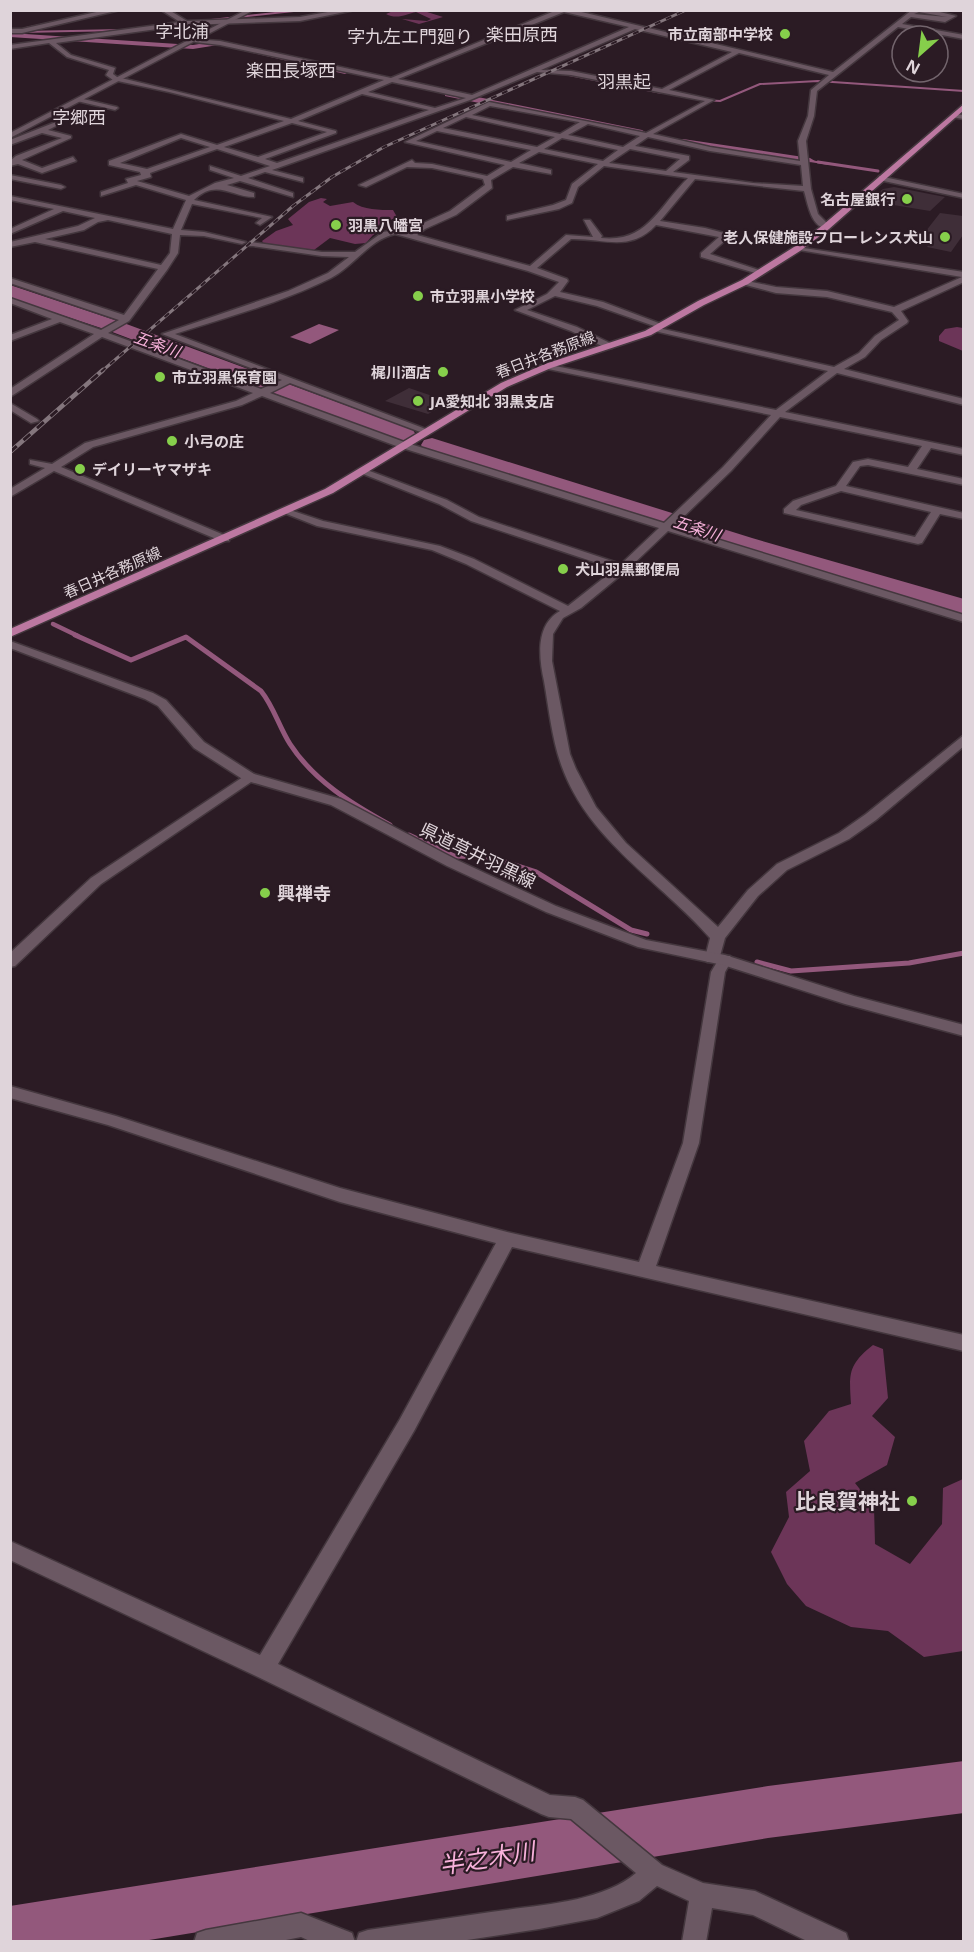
<svg xmlns="http://www.w3.org/2000/svg" width="974" height="1952" font-family="'Open Sans','Noto Sans JP',sans-serif">
  <style>
    .forest { fill: #6c3558 }
    .water { fill: #93587c }
    .lines { fill: none; stroke-linecap: round; stroke-linejoin: round }
    .stream-far3 { stroke: #93587c; stroke-width: 2 }
    .stream-far2 { stroke: #93587c; stroke-width: 3 }
    .stream-far1 { stroke: #93587c; stroke-width: 4.5 }
    .stream { stroke: #93587c; stroke-width: 5 }
    .canal { fill: #93587c; fill-rule: evenodd }
    .river { fill: #93587c; fill-rule: evenodd }
    .building { fill: #3f2e38 }
    .street-casing { stroke: #44373e; stroke-width: 3 }
    .secondary-casing { stroke: #44373e; stroke-width: 3 }
    .primary-casing { stroke: #44373e; stroke-width: 3 }
    .street { fill: #6b5863; fill-rule: evenodd }
    .secondary { fill: #6b5863; fill-rule: evenodd }
    .primary { fill: #bc78a1; fill-rule: evenodd }
    .rail-far1-casing { stroke: #84767d; stroke-width: 3 }
    .rail-casing { stroke: #84767d; stroke-width: 4.5 }
    .rail-far1 { stroke: #2b1b24; stroke-width: 2; stroke-dasharray: 6; stroke-linecap: butt }
    .rail { stroke: #2b1b24; stroke-width: 3; stroke-dasharray: 9; stroke-linecap: butt }
    .poi-dot { fill: #86cf4b; stroke: #2b1b24; stroke-width: 2 }
    .labels { text-anchor: middle; dominant-baseline: central; stroke-width: 4.5; stroke-linejoin: round; paint-order: stroke }
    .far-poi-label { font-size: 15px; font-weight: bold; fill: #dfd4da; stroke: #2b1b24; text-anchor: start }
    .far-street-label { font-size: 15px; fill: #dfd4da; stroke: #2b1b24 }
    .far-water-label { font-size: 16px; font-style: italic; fill: #f8b2db; stroke: #2b1b24 }
    .far-quarter-label { font-size: 18px; fill: #dfd4da; stroke: #2b1b24 }
    .street-label { font-size: 18px; fill: #dfd4da; stroke: #2b1b24 }
    .poi-label { font-size: 18px; font-weight: bold; fill: #dfd4da; stroke: #2b1b24; text-anchor: start }
    .near-poi-label { font-size: 21px; font-weight: bold; fill: #dfd4da; stroke: #2b1b24; text-anchor: end }
    .near-water-label { font-size: 24px; font-style: italic; fill: #f8b2db; stroke: #2b1b24 }
  </style>
  <rect width="100%" height="100%" fill="#2b1b24"/>
  <path class="forest" d="M393,11H424L443,17L419,24L402,19L427,21L431,19L416,12C407,14 397,20 386,14Z
    M321,198L327,199L323,202L330,206L353,202C363,210 380,210 393,210L397,217L382,224V230L373,235L366,243L355,244L330,238L314,250L265,245L262,241L276,231L293,225L288,219L309,202Z
    M957,327L963,328V351L939,341V336L945,329Z
    M873,1345L883,1349L888,1398L872,1416L895,1437L887,1465L855,1483L874,1507L875,1544L910,1564L942,1524L943,1488L963,1479V1651L924,1657L888,1631L851,1627L806,1606L787,1584L771,1552L789,1517L786,1492L810,1471L804,1441L829,1411L851,1404C849,1373 848,1365 873,1345Z"/>
  <path class="water" d="M319,324L339,330L310,344L290,337Z"/>
  <g class="lines">
    <path class="stream-far3" d="M202,21L303,10
      M26,28L86,15
      M20,32L124,30
      M569,75L662,93
      M705,100L720,101L760,84L818,81L964,91
      M810,161L829,164"/>
    <path class="stream-far2" d="M818,162L878,171"/>
    <path class="stream-far1" d="M53,624L78,636"/>
    <path class="stream" d="M75,635L131,660L186,637L261,691C274,707 279,727 290,744C314,781 352,804 390,825
      M409,835L454,856L490,857L536,872L631,930L647,934
      M757,962L791,971L909,963L964,953"/>
    <path class="canal" d="M10,33L193,45L218,41L349,72L345,74L218,45L193,49L10,37Z
      M448,91L642,130L647,133L642,136L445,96V92Z
      M683,139L810,158L815,161C804,168 699,148 680,144V140Z"/>
    <path class="river" d="M10,285L121,322L413,430L416,435L413,440L405,442L397,440L107,330L10,298Z
      M432,438L752,538L964,599V615L734,548L424,450L421,445L424,440Z
      M964,1761V1813L768,1838L137,1942H10V1906L768,1786Z"/>
  </g>
  <path class="building" d="M894,187L945,197L930,211L869,201L883,189Z
    M940,213L963,216V235L951,252L927,247L934,238L922,236Z
    M409,388L450,402L428,414L385,401Z"/>
  <g class="lines">
    <defs>
      <path id="street" d="M105,10H120L22,33H10V29H22Z
        M161,10H169L187,21L300,17L339,10H355L300,21L186,25L56,43L71,55L115,68L113,74L117,77L291,119L384,80L220,45L195,42L193,39L220,41L391,78L557,10H573L833,72L912,10H932L956,16L945,22L911,17L902,24L964,35V39L898,27L817,91L814,116L806,141L811,189L818,214L829,225V229C811,229 808,204 804,191L695,179L660,221L705,228L728,234V238L710,254L762,271V275L701,257V253L719,237L656,225C630,253 603,238 571,239L537,268L567,279L568,281L560,292L603,302L664,325L657,327L597,306L555,296L527,310L577,327L612,344V348H606L571,331L515,310L547,294L559,282L528,271L395,234C369,240 354,266 331,278C281,303 227,317 175,334L431,431L423,433L290,383L270,393L407,443L664,523L723,467L771,415L548,369L543,366L545,364L776,410L828,371L650,330L654,327L834,367L859,353L875,336L899,320L892,312L827,297L776,293L742,284V280L776,287L827,291L894,307L962,277L793,249L797,247L964,272V282L901,311L908,321L907,323L881,340L865,357L844,369L964,399V405L837,373L785,412L964,449V455L931,448L917,469L964,479V485L868,465L860,466L846,486L964,513V519L940,514L922,543L918,544L784,513V509L793,501L836,486L853,462L868,459L908,467L922,446L780,417L731,471L674,526L964,615V622L668,531L627,570L581,608L563,618L553,634L552,661L570,754L576,769L596,807L626,843L718,927L748,890L777,864L839,833L866,814L964,735V746L876,820L849,839L787,870L758,896L725,938L720,956H730L732,960L725,972L699,1143L656,1266L964,1335V1351L512,1247L414,1431L278,1664L550,1795L575,1797L583,1800L662,1865L703,1883L755,1891L846,1933L849,1942H809L753,1915L712,1908L706,1942H682L689,1901L657,1886L639,1901L597,1918L539,1929L454,1942H356L359,1933L368,1930C409,1924 450,1918 491,1912C536,1905 601,1903 636,1873L571,1819L549,1817L541,1814L256,1676L10,1560V1541L260,1655L400,1419L496,1243L340,1202L108,1125L10,1098V1086L116,1116L340,1188L507,1232L639,1262L683,1143L711,972L717,962H707L705,958L710,938C660,881 589,841 562,767C552,740 549,709 544,681C539,658 535,625 560,611L466,564L432,550L317,526L279,511L284,508L323,521L440,546L474,559L568,606L615,569L471,521L439,504L358,472L367,470L447,500L479,517L621,564L659,528L399,447L262,396L242,405L93,447L61,467L229,537V541H221L54,471L10,497V489L45,468L30,464V460L52,464L85,443L236,401L253,393L102,337L10,397V389L94,334L60,322L10,341V335L52,319L10,303V298L101,330L119,320L10,283V278L124,315L158,269L35,242L10,247V242L78,226L95,218L63,211L10,234V229L54,209L10,200V196L173,229L186,200L136,185L101,196V192L128,183L126,179L141,175L140,172L109,165V161L181,134L217,145L284,121L169,92L113,80L106,75L109,70L67,57L49,43L10,49V45L180,22ZM564,12L629,27L472,95L398,79ZM919,12L947,17L914,14ZM635,29L732,52L662,89L571,71L541,70ZM739,53L829,75L811,90L808,116L798,141L800,161L710,147L653,134L714,100L669,90ZM537,72L571,75L705,101L646,133L489,102L405,142L505,165L487,176L432,164L415,163L412,160L359,185L366,187L407,167L432,168L483,179L485,185L450,211L419,225L409,233L395,230L383,232L355,252H322L250,242V246H253L322,256L349,257L328,273L288,291L162,334L282,380L261,389L108,333L129,321L167,270L178,253L180,235L204,236L242,244L246,242L204,232L181,230L192,204L262,218L256,223L260,225L272,217L194,200C216,178 232,197 254,197V193L227,185L240,181L293,197V193L248,178L265,172L303,182V178L272,170L470,100ZM392,82L466,98L435,108L368,92ZM362,94L429,110L277,163L265,159L336,133V131L298,121ZM490,106L579,122H580L560,134L472,115ZM466,117L555,137L537,147L443,128ZM292,123L327,132L258,157L224,147ZM588,124L640,136L623,147L568,135ZM437,131L531,150L511,162L416,141ZM648,137L710,151L801,165L803,186L753,183L673,172L689,160V156L635,146ZM181,138L210,147L147,169L120,163ZM562,138L618,150L603,161L544,149ZM217,149L270,166L241,176L210,166V170L234,178L215,183L189,196L137,181L151,177L150,173ZM630,149L680,159L666,171L609,163ZM539,152L598,164L572,184L566,200L553,205L507,216V220L559,209L572,203L578,187L604,166L688,178C659,206 648,243 601,238L602,236L590,220H584L593,237L566,235L530,266L417,235L425,229L456,215L492,188L491,180L513,167L551,174V170L519,163ZM108,220L172,234L170,253L161,265L45,239L84,230L98,222ZM841,491L931,512L915,537L796,510L801,505Z
        M79,98L117,107L118,108L115,110L77,101Z
        M953,114L964,115V119L951,117Z
        M56,122L58,125L48,130L71,136V138L22,160L42,168L73,157L76,161L42,173L18,164L10,166V161L16,156L62,138L42,133L10,145V140Z
        M10,175L61,185L65,187L61,189L10,179Z
        M10,403L37,419L39,421L31,423L10,410Z
        M249,773L254,774L256,777L254,780L101,884L15,966L10,967V953L91,878Z
        M301,1913L352,1933L355,1942H312L301,1937L276,1942H194L197,1933L206,1930Z"/>
      <path id="secondary" d="M246,10H254L10,138V133Z
        M879,176L964,194V198L879,180Z
        M10,641L153,693L166,700L204,742L254,774L341,799L457,860L556,906L646,940L725,955L854,996L964,1025V1036L845,1004L723,965L638,947L546,912L447,866L331,805L244,780L194,748L158,706L145,699L10,648Z"/>
      <path id="primary" d="M964,104V110L829,229L800,251L748,284L704,305L651,335L551,368L507,387L333,493L10,637V629L325,489L501,383L545,364L645,331L698,301L742,280L794,247L823,225Z"/>
    </defs>
    <use href="#street" class="street-casing"/>
    <use href="#secondary" class="secondary-casing"/>
    <use href="#primary" class="primary-casing"/>
    <use href="#street" class="street"/>
    <use href="#secondary" class="secondary"/>
    <use href="#primary" class="primary"/>
    <defs>
      <path id="rail-far1" d="M101,372L293,206L332,177L384,147L686,10"/>
      <path id="rail" d="M10,452L103,370"/>
    </defs>
    <use href="#rail-far1" class="rail-far1-casing"/>
    <use href="#rail" class="rail-casing"/>
    <use href="#rail-far1" class="rail-far1"/>
    <use href="#rail" class="rail"/>
  </g>
  <g class="poi-dot">
    <circle cx="785" cy="34" r="6"/>
    <circle cx="907" cy="199" r="6"/>
    <circle cx="336" cy="225" r="6"/>
    <circle cx="945" cy="237" r="6"/>
    <circle cx="418" cy="296" r="6"/>
    <circle cx="443" cy="372" r="6"/>
    <circle cx="160" cy="377" r="6"/>
    <circle cx="418" cy="401" r="6"/>
    <circle cx="172" cy="441" r="6"/>
    <circle cx="80" cy="469" r="6"/>
    <circle cx="563" cy="569" r="6"/>
    <circle cx="265" cy="893" r="6"/>
    <circle cx="912" cy="1501" r="6"/>
  </g>
  <g class="labels">
    <g class="far-poi-label">
      <text x="773" y="34" text-anchor="end">市立南部中学校</text>
      <text x="895" y="199" text-anchor="end">名古屋銀行</text>
      <text x="348" y="225">羽黒八幡宮</text>
      <text x="933" y="237" text-anchor="end">老人保健施設フローレンス犬山</text>
      <text x="430" y="296">市立羽黒小学校</text>
      <text x="431" y="372" text-anchor="end">梶川酒店</text>
      <text x="172" y="377">市立羽黒保育園</text>
      <text x="430" y="401">JA愛知北 羽黒支店</text>
      <text x="184" y="441">小弓の庄</text>
      <text x="92" y="469">デイリーヤマザキ</text>
      <text x="575" y="569">犬山羽黒郵便局</text>
    </g>
    <g class="far-street-label">
      <text transform="translate(545 354) rotate(-21)">春日井各務原線</text>
      <text transform="translate(112 572) rotate(-24)">春日井各務原線</text>
    </g>
    <g class="far-water-label">
      <text transform="translate(157 344) rotate(20)">五条川</text>
      <text transform="translate(697 528) rotate(18)">五条川</text>
    </g>
    <g class="far-quarter-label">
      <text x="182" y="31">字北浦</text>
      <text x="522" y="34">楽田原西</text>
      <text x="410" y="36">字九左エ門廻り</text>
      <text x="291" y="70">楽田長塚西</text>
      <text x="624" y="81">羽黒起</text>
      <text x="79" y="117">字郷西</text>
    </g>
    <g class="street-label">
      <text transform="translate(478 855) rotate(26)">県道草井羽黒線</text>
    </g>
    <g class="poi-label">
      <text x="277" y="893">興禅寺</text>
    </g>
    <g class="near-poi-label">
      <text x="900" y="1501">比良賀神社</text>
    </g>
    <g class="near-water-label">
      <text transform="translate(487 1857) rotate(-9)">半之木川</text>
    </g>
  </g>
  <rect width="974" height="1952" fill="none" stroke="#dfd4da" stroke-width="24"/>
  <g transform="translate(920 54) rotate(208)"><circle r="28" fill="#2b1b24" stroke="#73656d" stroke-width="1.5"/>
  <path d="M0-4.5L10 22L0 15L-10 22Z" fill="#86cf4b"/>
  <text y="-9" font-size="16" font-weight="bold" text-anchor="middle" fill="#dfd4da">N</text>
  </g>
</svg>
